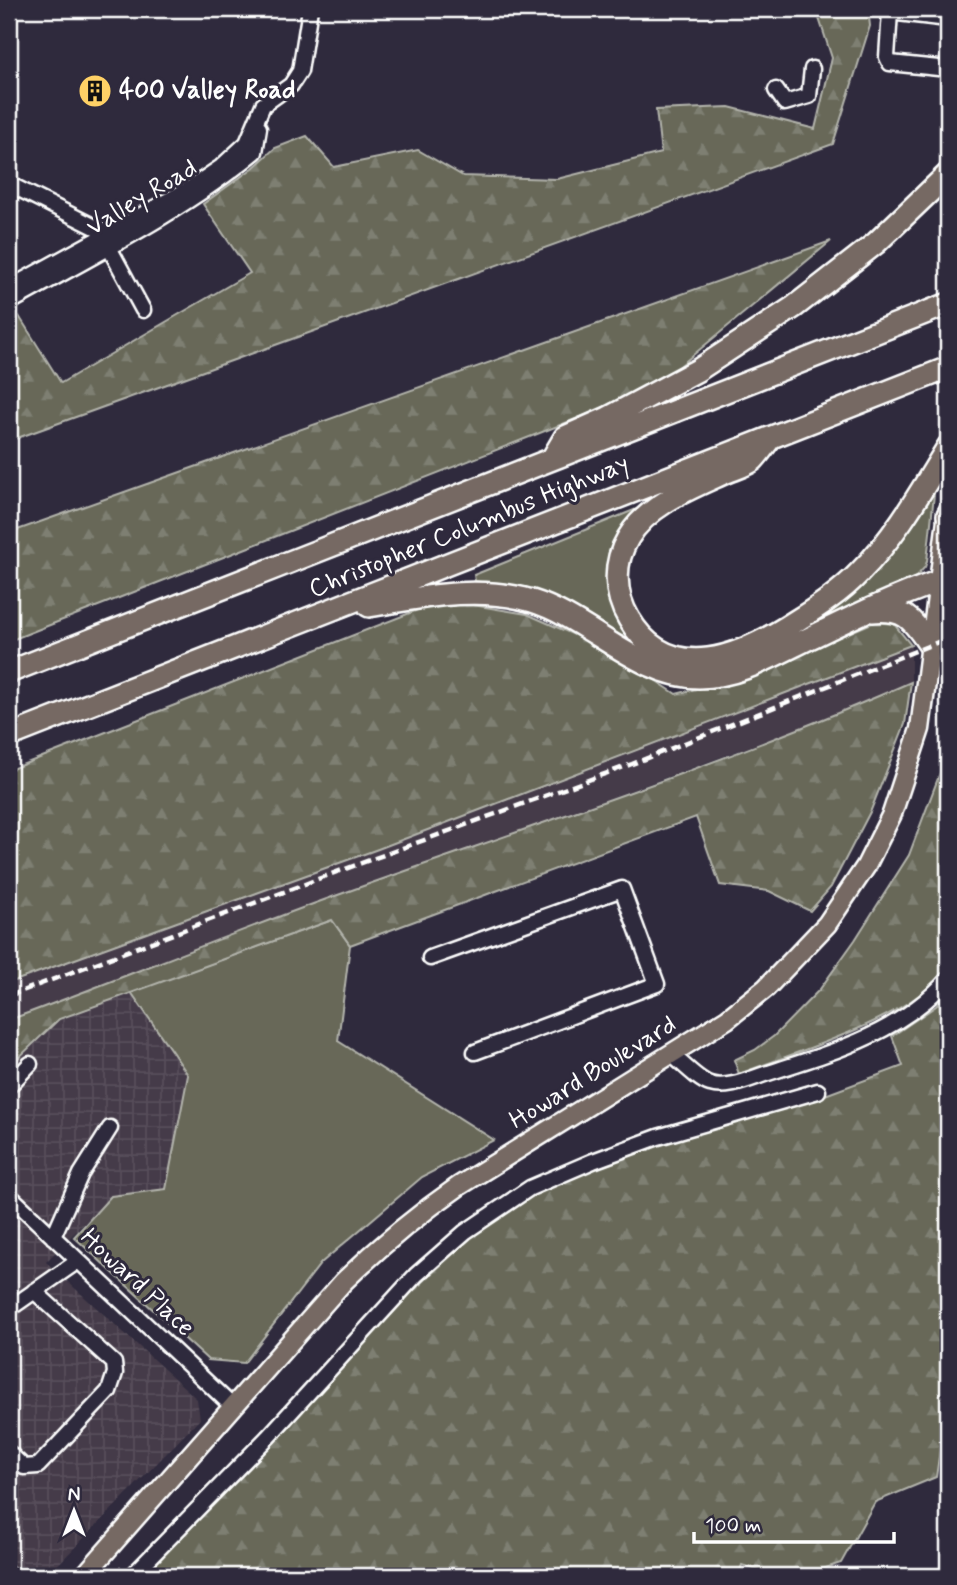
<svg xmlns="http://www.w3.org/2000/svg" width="957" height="1585" font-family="Mynerve,sans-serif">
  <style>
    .built { fill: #443a48 }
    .industrial { fill: url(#industrial-grid) }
    .green { fill: #676859; stroke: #b3b4ac; stroke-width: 2 }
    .forest { fill: url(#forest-firs); stroke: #b3b4ac; stroke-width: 2 }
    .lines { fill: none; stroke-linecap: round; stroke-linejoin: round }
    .minor-casing { stroke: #fff; stroke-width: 19 }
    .major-casing { stroke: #fff; stroke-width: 23 }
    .highway-casing { stroke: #fff; stroke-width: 26 }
    .minor { stroke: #2f2a3d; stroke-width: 14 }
    .major { stroke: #766964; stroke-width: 18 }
    .highway { stroke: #766964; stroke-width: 21 }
    .rail { stroke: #fff; stroke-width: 4.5; stroke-dasharray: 10 5; stroke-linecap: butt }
    .labels { text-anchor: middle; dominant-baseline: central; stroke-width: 6; stroke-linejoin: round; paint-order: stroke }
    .poi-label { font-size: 26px; font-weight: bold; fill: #fff; stroke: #2f2a3d; text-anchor: start }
    .street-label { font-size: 26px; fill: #fff; stroke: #2f2a3d }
  </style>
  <defs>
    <pattern id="industrial-grid" width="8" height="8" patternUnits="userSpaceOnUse" patternTransform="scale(1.75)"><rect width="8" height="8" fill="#443a48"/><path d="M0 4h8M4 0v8" fill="none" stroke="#574e5a"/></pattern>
    <pattern id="forest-firs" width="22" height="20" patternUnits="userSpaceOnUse" patternTransform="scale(1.75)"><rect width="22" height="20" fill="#676859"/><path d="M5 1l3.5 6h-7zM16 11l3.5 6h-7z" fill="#7e7f72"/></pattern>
  </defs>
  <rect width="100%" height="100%" fill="#2f2a3d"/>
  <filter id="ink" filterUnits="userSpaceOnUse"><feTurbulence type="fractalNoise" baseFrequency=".0143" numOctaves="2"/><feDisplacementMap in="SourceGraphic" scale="14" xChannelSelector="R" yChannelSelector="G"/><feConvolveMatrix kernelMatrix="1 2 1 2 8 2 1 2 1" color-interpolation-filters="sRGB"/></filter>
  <g filter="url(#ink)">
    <path class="built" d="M911,645V682L843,712L9,1020V983L378,849Z"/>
    <path class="industrial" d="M131,992L188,1075L166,1189L111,1196L46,1262L197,1399L200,1419L47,1576H9V1067L59,1019Z"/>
    <path class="green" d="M929,494H934L927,561L925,567L916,577L752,657L660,659L569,608L522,589L475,581L474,575L644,506L611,573L661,658L777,642Z
      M332,920L350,945L338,1041L494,1140L422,1177L321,1263L244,1363L208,1360L74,1237L111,1196L166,1189L188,1075L131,992Z"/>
    <path class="forest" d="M816,9H868L870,26L833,144L9,441V322L19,316L61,383L250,273L203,204L253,168L275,148L307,136L334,167L418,150L463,176L557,179L661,153L656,110L729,107L815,129L832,58Z
      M831,241L652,389L9,641V533Z
      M443,600L527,614L611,651L676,694L749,676L874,622L894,624L911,645L378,849L9,983V770Z
      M911,682L905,724L871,810L831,887L810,911L769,891L720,885L696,817L350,945L332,920L59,1019L9,1067V1020C118,980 226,935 335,896C528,827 724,764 911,682Z
      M948,728V966C914,1019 797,1051 739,1074L734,1060L755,1050L774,1036L820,989L855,940L909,855L946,757Z
      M948,994V1201L946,1202L948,1397L936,1477L875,1502L841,1563L801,1576H775L742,1565L738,1576H144L268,1447L410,1294L474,1234L546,1186L621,1154L809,1101L903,1066L892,1036L936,1006Z"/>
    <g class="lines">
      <defs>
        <path id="minor" d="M884,10L890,12L948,19
          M890,12L887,57L890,63L948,69
          M776,90L785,103L809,96L812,69
          M9,184L99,229L143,310
          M9,288L187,190L221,167L247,143L263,105L291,85L300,71L310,9
          M9,303C92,256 181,213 255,152L259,128
          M430,958L622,889L657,984L475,1052
          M672,1055C681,1062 699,1081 710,1084C727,1090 752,1078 768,1073C834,1052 900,1033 948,979
          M9,1086L30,1064
          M9,1195L232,1406
          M53,1237L81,1174L110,1128
          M9,1309L78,1261
          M9,1453L24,1467L38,1466L109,1391L115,1373L114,1363L34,1291
          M9,1574L11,1576
          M132,1576L268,1437L416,1275L465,1232L530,1188L593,1161L658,1137L818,1091"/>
        <path id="major" d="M84,1576L343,1282C380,1246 417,1215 459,1186L727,1019L766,988L827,924L866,866L892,814L920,729L948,512"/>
        <path id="highway" d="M770,439C764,446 759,454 753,460C746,466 733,469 724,473C691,488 647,505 628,538C613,563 614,594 629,619C670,689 744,655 796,621C818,607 841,592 859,573C896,536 921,491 948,447
          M552,459L565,437L608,418L698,370L794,307L876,243L948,174
          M948,516V515
          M369,606C423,597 478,585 532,601C588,618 639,677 699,677C740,677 778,653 814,636C855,616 896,596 940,581
          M872,611C907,608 912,620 931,647
          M9,672L948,304
          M9,736L948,368"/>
      </defs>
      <use href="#minor" class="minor-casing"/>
      <use href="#major" class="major-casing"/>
      <use href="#highway" class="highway-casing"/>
      <use href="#minor" class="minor"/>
      <use href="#major" class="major"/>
      <use href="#highway" class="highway"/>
      <path class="rail" d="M9,996L326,876L632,764L948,638"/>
    </g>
  </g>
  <defs>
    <symbol id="building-disc" viewBox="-11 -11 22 22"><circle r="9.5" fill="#ffd166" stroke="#2f2a3d"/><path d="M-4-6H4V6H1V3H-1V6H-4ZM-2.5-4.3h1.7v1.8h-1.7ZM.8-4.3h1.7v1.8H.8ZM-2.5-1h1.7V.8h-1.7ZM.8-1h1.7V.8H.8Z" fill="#111"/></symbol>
  </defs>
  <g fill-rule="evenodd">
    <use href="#building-disc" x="76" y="72" width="38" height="38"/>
  </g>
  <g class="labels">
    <g class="poi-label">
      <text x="119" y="91">400 Valley Road</text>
    </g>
    <g class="street-label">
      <text transform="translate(142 198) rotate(-31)">Valley Road</text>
      <text transform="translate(469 527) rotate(-22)">Christopher Columbus Highway</text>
      <text transform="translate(593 1073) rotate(-32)">Howard Boulevard</text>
      <text transform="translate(137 1283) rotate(43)">Howard Place</text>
    </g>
  </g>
  <rect width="957" height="1585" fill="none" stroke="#2f2a3d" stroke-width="35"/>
  <rect x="18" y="18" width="922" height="1550" fill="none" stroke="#fff" stroke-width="2.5" filter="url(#ink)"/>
  <g transform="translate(74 1511)" stroke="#2f2a3d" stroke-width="5" paint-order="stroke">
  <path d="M0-5L12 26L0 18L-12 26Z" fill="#ffffff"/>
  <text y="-10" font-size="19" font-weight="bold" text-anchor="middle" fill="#ffffff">N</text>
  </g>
  <path d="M694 1532v10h200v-10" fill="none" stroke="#ffffff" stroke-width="3.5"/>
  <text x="705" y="1532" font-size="21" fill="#ffffff" stroke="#2f2a3d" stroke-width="5" paint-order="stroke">100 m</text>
</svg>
